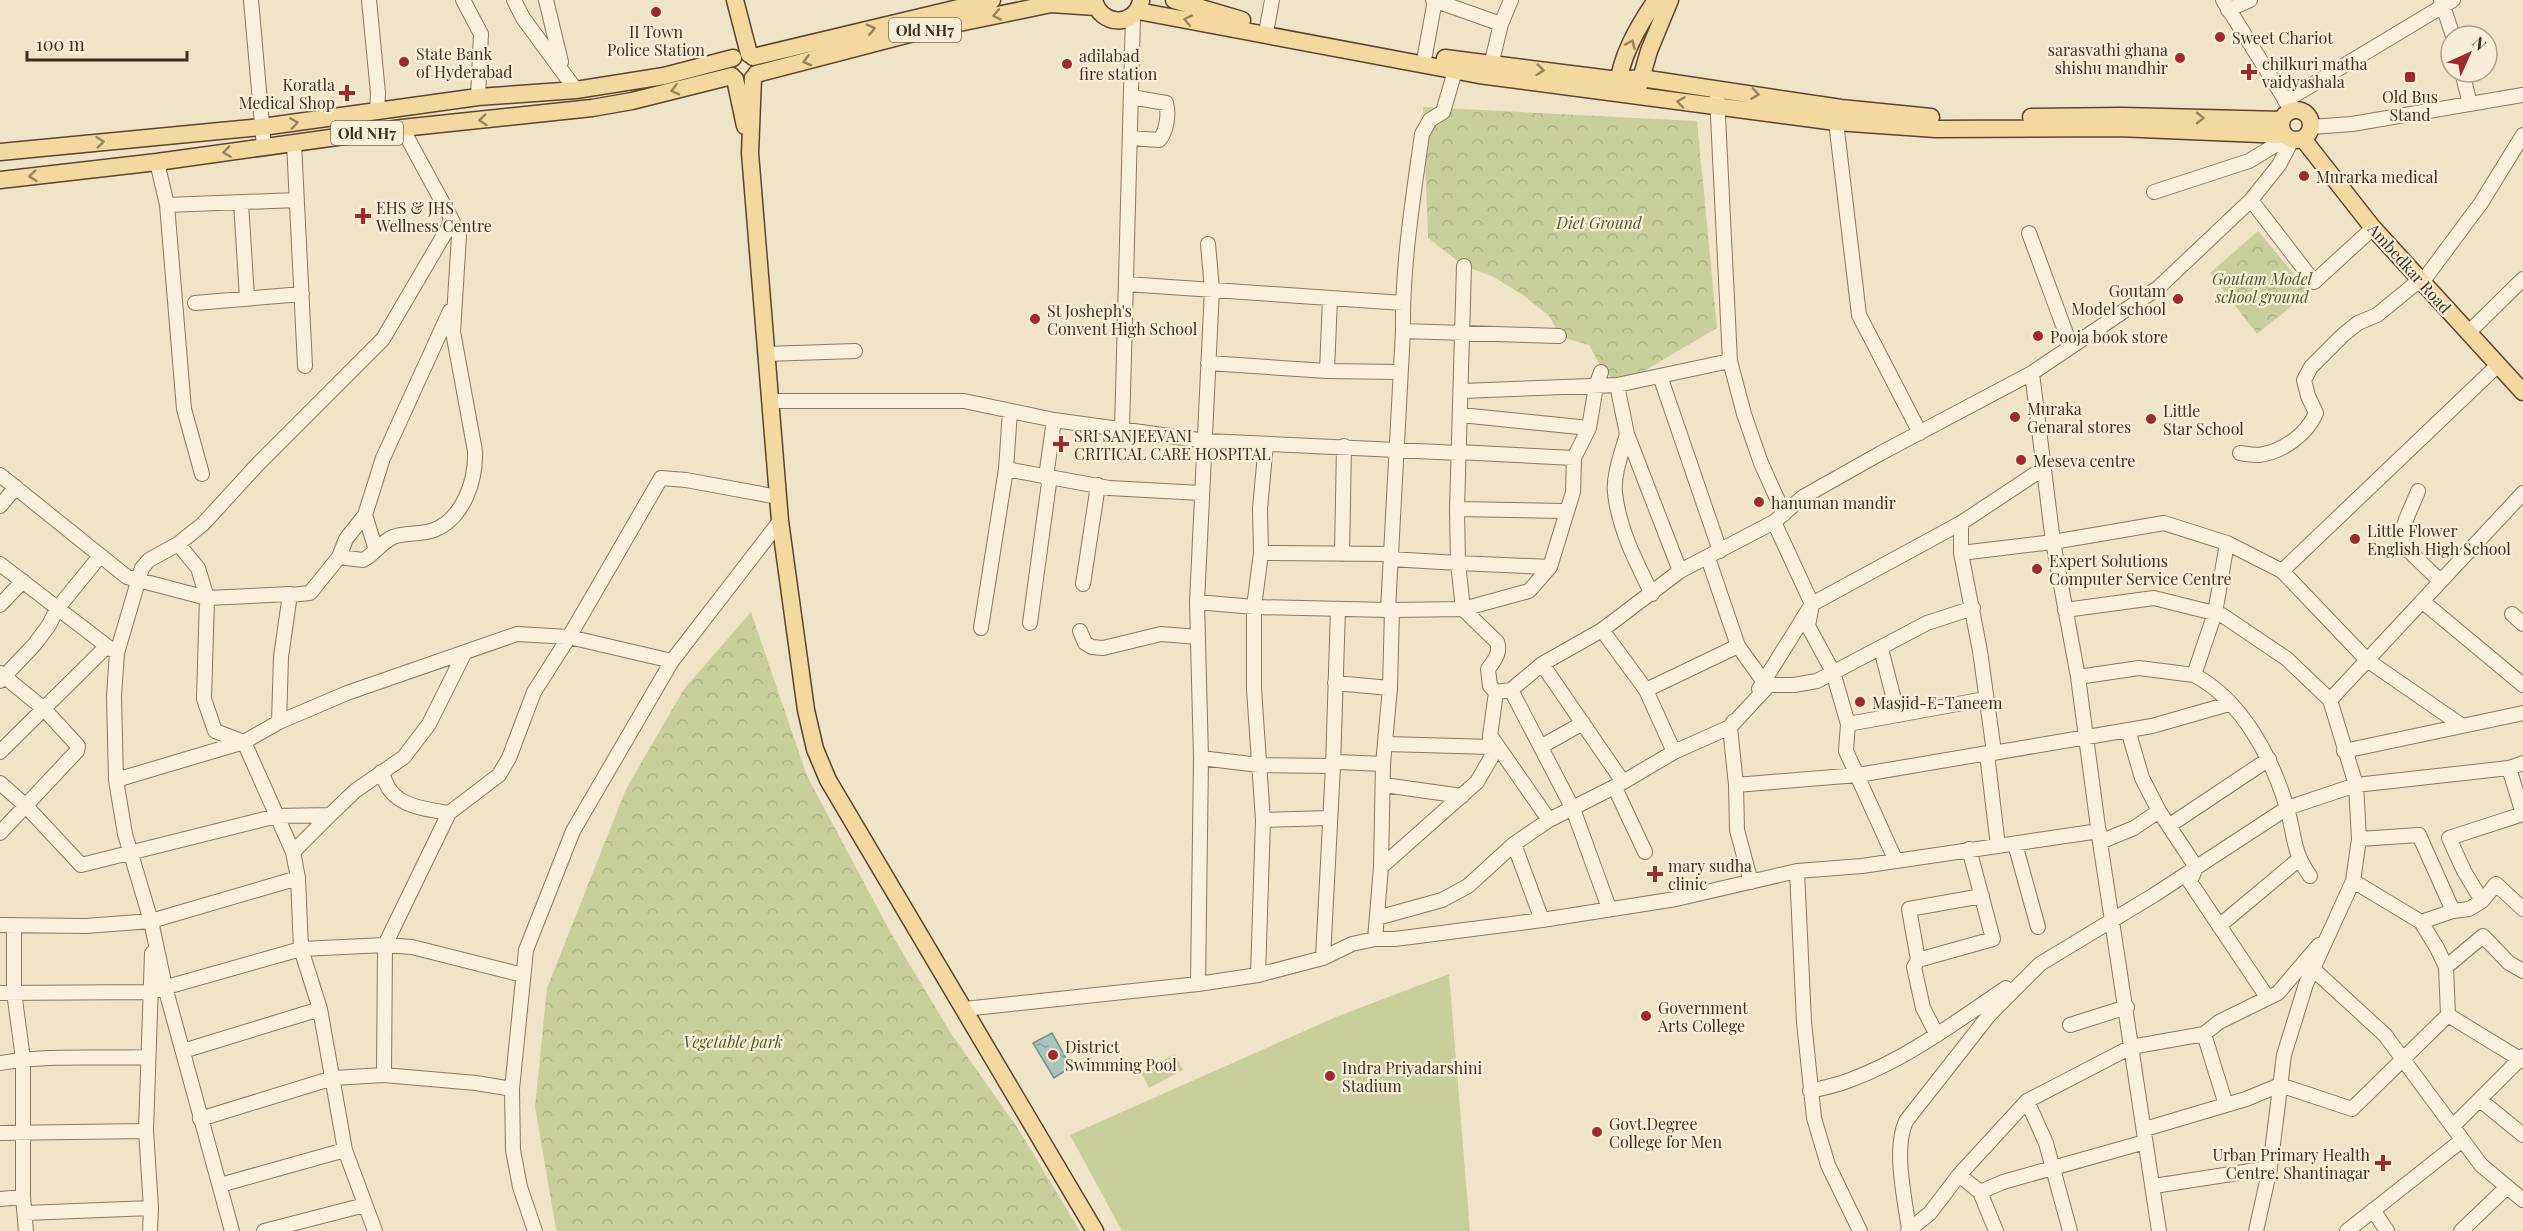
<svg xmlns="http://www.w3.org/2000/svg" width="2523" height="1231" font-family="'Playfair Display',serif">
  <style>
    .park { fill: url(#park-crowns) }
    .garden { fill: #c9cf9b }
    .water { fill: url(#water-ripples); stroke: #6f938a; stroke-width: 1.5 }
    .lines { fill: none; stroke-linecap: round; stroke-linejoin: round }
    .minor-casing { stroke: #8d765c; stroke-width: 16 }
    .major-casing { stroke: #5b4430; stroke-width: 19 }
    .minor { stroke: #faf1dc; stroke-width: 14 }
    .major { stroke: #f3d9a0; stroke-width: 16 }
    .oneway { stroke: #988460 }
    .poi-dot { fill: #9e2a2b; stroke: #f7eed8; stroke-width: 2 }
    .labels { text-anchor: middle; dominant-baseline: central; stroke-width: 4.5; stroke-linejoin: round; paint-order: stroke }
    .shield { fill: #f7eed8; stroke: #756857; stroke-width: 1.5 }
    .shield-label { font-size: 15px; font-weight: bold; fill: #3d2e20 }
    .poi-label { font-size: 16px; fill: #3d2e20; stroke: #f7eed8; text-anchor: start }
    .park-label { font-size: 16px; font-style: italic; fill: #4d5a26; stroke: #f7eed8 }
    .street-label { font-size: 16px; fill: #3d2e20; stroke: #f7eed8 }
  </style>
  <defs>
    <pattern id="park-crowns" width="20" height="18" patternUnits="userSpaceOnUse" patternTransform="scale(1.5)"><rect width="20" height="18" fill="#c9cf9b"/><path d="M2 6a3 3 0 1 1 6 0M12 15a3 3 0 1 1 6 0" fill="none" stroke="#aeb285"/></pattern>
    <pattern id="water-ripples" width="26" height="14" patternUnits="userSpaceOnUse" patternTransform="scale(1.5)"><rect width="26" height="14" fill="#a9c4bc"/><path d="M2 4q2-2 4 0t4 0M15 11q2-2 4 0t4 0" fill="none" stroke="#8ba098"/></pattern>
  </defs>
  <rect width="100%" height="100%" fill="#f0e4c8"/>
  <path class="park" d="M1423,107L1697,121L1717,328L1644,371L1619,384L1602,369L1589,345L1561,337L1549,316L1523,295L1494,277L1464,266L1428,238Z
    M2258,231L2309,292L2257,334L2210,273Z
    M751,612L807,776L892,935L952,1035L1017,1127L1080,1231H558L556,1229L535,1107L547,988L626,789L684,689Z"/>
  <path class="garden" d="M1449,974L1470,1231H1122L1070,1135L1336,1017Z
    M1175,1054L1183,1070L1149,1088L1141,1072Z"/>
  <path class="water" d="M1052,1033L1071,1067L1054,1078L1033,1043Z"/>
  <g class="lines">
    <defs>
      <path id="minor" d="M251,0L264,147
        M369,0L378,93L377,112
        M463,0L481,34L478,97
        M514,0L523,18L576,90
        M546,0L561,62
        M1433,0L1501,24
        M2223,0L2292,111
        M2441,0L2453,36
        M2228,10L2250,0
        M1267,27L1272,0
        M1425,55L1435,0
        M1491,65L1501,24L1511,0
        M2462,72L2470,104
        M1717,96L1730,361L1744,414L1761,463L1784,514
        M2285,101L2453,0
        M1836,122L1859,315L1920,433
        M2311,127L2352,124L2523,95
        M1130,138L1159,140C1167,132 1169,113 1166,103L1131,97
        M294,143L305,366
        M157,162L167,205L184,409L202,474
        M2154,192L2249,161L2287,138
        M2251,200L2314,282L2373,228
        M241,203L247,298
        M167,205L297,200
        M2029,233L2071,347
        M1464,266L1457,509L1458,563L1550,567
        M2423,281L2481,203L2523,135
        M1126,284L1403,303
        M195,303L302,294
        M1403,331L1559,336
        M2469,332L2523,279
        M766,354L855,351
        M1208,363L1327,371L1399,372
        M1327,371L1330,298
        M2032,373L2053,542L2078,677L2100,842L2159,1231
        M1660,376L1720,551
        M1617,385L1627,434L1680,571
        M1462,391L1617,385L1730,361
        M770,401H964L1054,420L1206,441L1459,453
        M1461,415L1589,428
        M1122,430L1133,16
        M1627,434C1622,452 1613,475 1615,493C1619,529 1636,562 1652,594
        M1458,452L1574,458
        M2240,453C2246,454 2253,455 2259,455C2283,452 2307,434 2316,413L2308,396L2304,380L2311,367L2343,335L2358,323L2377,315L2421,279
        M1006,469L1109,488L1201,493
        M0,475L127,577L207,598L204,699L215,731L244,742L279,722L347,693L517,634L569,637L672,661
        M2418,491C2413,506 2396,533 2404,546L2440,581
        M0,506L16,487
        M1457,509L1565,511
        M365,515L376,550
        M1774,522L1812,604L1808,626L1833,672L1848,724L1846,751L1895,859
        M2227,543L2282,571L2498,365
        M178,544L198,568L207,598L290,594L281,657L279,722
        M1261,553L1390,554
        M1961,553L2053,542L2164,523L2227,543L2215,613L2194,675L2139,668L2078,677
        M1342,554L1344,446
        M339,557L346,539L365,515L383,458L450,311
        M1708,558L1738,646L1764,682
        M1390,559L1458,563L1463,609L1529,591L1550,567L1573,492L1574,458L1589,428L1596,386L1601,372
        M0,564L112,650
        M2282,571L2367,660L2461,725
        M1083,584L1098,485
        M290,595L310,593L339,557L363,560C374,555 381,542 393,537C406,532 421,535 434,530C464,518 476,480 475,451L453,332L459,236L451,218
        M2422,601L2523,685
        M1197,602L1254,607L1388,610
        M0,605L23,581
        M1392,610H1388L1403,331C1402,265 1413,199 1422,134L1430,120L1443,112L1455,71
        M2065,610L2154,598L2222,615L2287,659L2330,700
        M2512,614L2523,624
        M1030,623L1049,483L1046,477L1054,420
        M981,628L1006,469L1010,411
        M1602,630L1646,690L1674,752
        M1080,631L1085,643L1092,647L1103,648L1161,634L1198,637
        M1881,649L1898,715
        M1542,664L1623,782
        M0,673L44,709L78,746L77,751L0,833
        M2194,675C2242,700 2272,758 2287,808C2295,835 2292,851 2310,876
        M0,681L35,644L49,625L57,609L100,556
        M1335,683L1390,688
        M1759,689L1812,604L1961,523
        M1511,690L1573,809L1609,908
        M1646,690L1738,646
        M1734,721L1730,727L1736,785L1737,830L1751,882
        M1848,724L1985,699
        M2128,730L2142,778L2159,811L2196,867L2190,882L2267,997
        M1492,738L1549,820
        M1386,744L1492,747
        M1542,746L1583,723
        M2344,751L2523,713
        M0,752L106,647
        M1987,754L2152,726L2229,704
        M1201,758L1259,765L1333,766L1338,762L1383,764
        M381,772C384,778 386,785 390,790C401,807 431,810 449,813
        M116,780L244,742L293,852L298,878L301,949L320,1009L345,1150L375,1231
        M0,783L25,805L81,865L277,816L330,815L355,791L404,757L429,724L465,652
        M1384,785L1462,796
        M1618,785L1615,788L1645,852
        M1736,785L1858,775L1994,752
        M1263,820L1329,818
        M2170,825L2269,759
        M2359,839L2419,835L2453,911
        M2100,842L2134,828L2159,811
        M1514,844L1542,920
        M2015,844L2038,927
        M1998,846L1987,754L1994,752L1980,651L1961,553V523L2044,468
        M293,852L330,815
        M1381,867L1477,782L1492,756L1490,736L1496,692
        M1797,871L1804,1022L1814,1118L1828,1165L1860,1231
        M2353,881L2421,922L2453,911L2469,909L2482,901L2496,884L2523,909
        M2482,901L2464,871L2449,838L2523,814L2509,768
        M1377,918L1442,900L1468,886L1514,844L1549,820L1618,785L1674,752L1730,727L1769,685H1794L1817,681L1927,623L1973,608
        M2421,922L2437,948L2446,967
        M0,925L86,926L151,921L298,878
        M14,925V992L23,1059V1197L26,1231
        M2219,926L2298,860
        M1375,939L1381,867L1383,764L1390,688L1392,610L1463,609L1497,642C1501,653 1494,661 1488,669L1490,686L1496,692L1511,690L1542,664L1602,630L1680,571L1774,522L1803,497L1881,453L2032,373L2158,288L2251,200L2279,165L2292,140
        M1323,958L1333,766L1338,609
        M1918,960L1993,939L1969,849
        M2313,969L2385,1035L2481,1165L2523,1200
        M1258,975L1263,820L1254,689V607L1261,553L1260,508L1266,444
        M1198,984L1201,758L1197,602L1212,289L1208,244
        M0,993L149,992L301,949L385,945L412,947L523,975
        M964,1009L1198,984L1258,975L1323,958L1352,944L1375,939H1395L1542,920L1676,899L1797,871L1862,866L2099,831
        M2448,1015L2523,1061
        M2070,1025L2127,1007
        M2204,1034L2226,1105
        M1937,1035L1923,1008L1914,967L1918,960L1909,909L1982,896
        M183,1051L320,1009
        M0,1063C50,1054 98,1059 148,1057
        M384,1075L385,945L449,813L499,775L509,758L534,692L569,637L661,478L686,480L778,497
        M1810,1091C1823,1088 1838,1085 1850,1080C1907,1059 1957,1021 2006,988
        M2480,1100L2523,1135
        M200,1119L333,1078L384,1075L476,1083L512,1089
        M2453,1126L2523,1056
        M2145,1129L2246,1099L2280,1085L2352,1109L2448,1015L2446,967L2483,936L2509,963L2523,971
        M0,1133L146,1131
        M1959,1175L1980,1192L1996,1231
        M220,1185L345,1150
        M2154,1186L2270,1168
        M1980,1192L2003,1182L2145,1142
        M0,1199L23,1197
        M2373,1210L2387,1231
        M26,1213L151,1208
        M1909,1230C1905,1199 1893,1150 1906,1121L1990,1014L2040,964L2154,895L2287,808L2356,785L2509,768L2523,763
        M150,1231L151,1208L146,1131L152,953
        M232,1231L165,987L151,921L125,834L116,780L114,696L117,653L142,568L149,560L178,544L203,524L258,464L383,339L448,228L451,218L402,128
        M264,1231L365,1205
        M535,1231L520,1187L513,1150L512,1089L526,950L573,831L672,661L780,521
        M1908,1231L1930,1213L1959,1175L2027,1101
        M2070,1231L2046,1143L2027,1101L2131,1047L2204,1034L2219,1022L2278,993L2319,945
        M2256,1231L2270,1168L2284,1055L2306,984L2353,881L2359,839L2356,785L2330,700L2523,493
        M2347,1231L2461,1141
        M2461,1231L2507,1187"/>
      <path id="major" d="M735,0L749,54
        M1094,0C1100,26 1135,28 1141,1
        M1174,0L1242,20
        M1138,11L1479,75L1836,122L1936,129L2118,128L2284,135
        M753,57L992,0
        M1445,58L1618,80L1641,78L1841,108L1931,117
        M756,74L925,30L1051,4L1096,7
        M753,78L750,153L780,521L806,710L815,749L828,780L1095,1231
        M735,79L745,126
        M1618,89C1619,58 1639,25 1656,0
        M1638,89L1649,51L1670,0
        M2281 125a15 15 0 1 1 30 0a15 15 0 1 1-30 0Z
        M2031,117L2123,116L2282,120
        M2303,139L2373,228L2523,392
        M0,152L262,127L478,97L576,90L664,76L733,58
        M0,180L157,162L402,128L592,108L632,101L732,76"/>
    </defs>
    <use href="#minor" class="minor-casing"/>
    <use href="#major" class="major-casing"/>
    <use href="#minor" class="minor"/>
    <use href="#major" class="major"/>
  </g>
  <defs><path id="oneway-chevron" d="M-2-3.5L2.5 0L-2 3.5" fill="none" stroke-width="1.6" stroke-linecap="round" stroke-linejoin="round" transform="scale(1.5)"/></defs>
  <g class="oneway">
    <use href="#oneway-chevron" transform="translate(997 15) rotate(169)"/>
    <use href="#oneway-chevron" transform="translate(1188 20) rotate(-169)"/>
    <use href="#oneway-chevron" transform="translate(871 29) rotate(-13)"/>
    <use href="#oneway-chevron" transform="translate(1631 44) rotate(-66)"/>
    <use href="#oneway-chevron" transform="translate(807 61) rotate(166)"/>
    <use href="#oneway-chevron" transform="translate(1540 70) rotate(6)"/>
    <use href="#oneway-chevron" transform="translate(675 90) rotate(166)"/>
    <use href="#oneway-chevron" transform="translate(1755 94) rotate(9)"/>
    <use href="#oneway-chevron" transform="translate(1681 102) rotate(-172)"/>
    <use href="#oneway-chevron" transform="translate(2200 118) rotate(1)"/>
    <use href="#oneway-chevron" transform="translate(483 120) rotate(174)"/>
    <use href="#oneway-chevron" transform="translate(294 123) rotate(-8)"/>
    <use href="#oneway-chevron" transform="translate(100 142) rotate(-6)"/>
    <use href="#oneway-chevron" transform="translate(227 152) rotate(172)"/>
    <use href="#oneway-chevron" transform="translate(33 176) rotate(174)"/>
  </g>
  <g class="poi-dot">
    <circle cx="656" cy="12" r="6"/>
    <circle cx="2220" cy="37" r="6"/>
    <circle cx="2180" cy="58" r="6"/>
    <circle cx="404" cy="62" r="6"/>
    <circle cx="1067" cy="64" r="6"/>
    <path d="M2246 63h6v6h6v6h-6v6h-6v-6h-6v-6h6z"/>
    <rect x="2404" y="71" width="12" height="12" rx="3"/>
    <path d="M344 84h6v6h6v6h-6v6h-6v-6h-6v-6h6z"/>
    <circle cx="2304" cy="176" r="6"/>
    <path d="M360 207h6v6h6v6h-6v6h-6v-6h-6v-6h6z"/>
    <circle cx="2178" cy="299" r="6"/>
    <circle cx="1035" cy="319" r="6"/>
    <circle cx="2038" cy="336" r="6"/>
    <circle cx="2015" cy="417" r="6"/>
    <circle cx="2151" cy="419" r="6"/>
    <path d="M1058 435h6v6h6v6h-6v6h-6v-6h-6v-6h6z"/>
    <circle cx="2021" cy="460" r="6"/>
    <circle cx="1759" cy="502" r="6"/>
    <circle cx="2355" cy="539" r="6"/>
    <circle cx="2037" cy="569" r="6"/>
    <circle cx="1860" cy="702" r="6"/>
    <path d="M1652 865h6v6h6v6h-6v6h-6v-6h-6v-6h6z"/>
    <circle cx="1646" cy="1016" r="6"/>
    <circle cx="1053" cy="1055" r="6"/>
    <circle cx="1330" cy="1076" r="6"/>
    <circle cx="1597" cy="1132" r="6"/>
    <path d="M2380 1154h6v6h6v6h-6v6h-6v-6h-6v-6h6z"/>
  </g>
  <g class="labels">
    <g class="shield">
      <rect x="889" y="18" width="72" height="24" rx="4.5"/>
      <rect x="331" y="121" width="72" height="24" rx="4.5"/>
    </g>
    <g class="shield-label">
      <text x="925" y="30">Old NH7</text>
      <text x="367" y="133">Old NH7</text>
    </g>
    <g class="poi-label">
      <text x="656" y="31" text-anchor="middle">II Town<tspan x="656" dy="18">Police Station</tspan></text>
      <text x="2232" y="37">Sweet Chariot</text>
      <text x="2168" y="49" text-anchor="end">sarasvathi ghana<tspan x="2168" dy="18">shishu mandhir</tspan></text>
      <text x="416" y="53">State Bank<tspan x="416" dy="18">of Hyderabad</tspan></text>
      <text x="1079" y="55">adilabad<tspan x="1079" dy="18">fire station</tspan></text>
      <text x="2262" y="63">chilkuri matha<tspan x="2262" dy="18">vaidyashala</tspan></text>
      <text x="335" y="84" text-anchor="end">Koratla<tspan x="335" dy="18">Medical Shop</tspan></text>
      <text x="2410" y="96" text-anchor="middle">Old Bus<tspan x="2410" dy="18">Stand</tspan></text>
      <text x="2316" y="176">Murarka medical</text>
      <text x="376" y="207">EHS &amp; JHS<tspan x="376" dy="18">Wellness Centre</tspan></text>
      <text x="2166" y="290" text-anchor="end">Goutam<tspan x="2166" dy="18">Model school</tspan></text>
      <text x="1047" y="310">St Josheph's<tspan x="1047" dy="18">Convent High School</tspan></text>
      <text x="2050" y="336">Pooja book store</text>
      <text x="2027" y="408">Muraka<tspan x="2027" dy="18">Genaral stores</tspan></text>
      <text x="2163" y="410">Little<tspan x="2163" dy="18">Star School</tspan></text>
      <text x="1074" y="435">SRI SANJEEVANI<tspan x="1074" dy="18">CRITICAL CARE HOSPITAL</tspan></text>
      <text x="2033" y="460">Meseva centre</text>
      <text x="1771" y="502">hanuman mandir</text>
      <text x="2367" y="530">Little Flower<tspan x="2367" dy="18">English High School</tspan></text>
      <text x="2049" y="560">Expert Solutions<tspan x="2049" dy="18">Computer Service Centre</tspan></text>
      <text x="1872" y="702">Masjid-E-Taneem</text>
      <text x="1668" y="865">mary sudha<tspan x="1668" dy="18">clinic</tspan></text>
      <text x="1658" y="1007">Government<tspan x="1658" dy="18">Arts College</tspan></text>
      <text x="1065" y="1046">District<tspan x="1065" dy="18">Swimming Pool</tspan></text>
      <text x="1342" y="1067">Indra Priyadarshini<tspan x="1342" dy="18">Stadium</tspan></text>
      <text x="1609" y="1123">Govt.Degree<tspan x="1609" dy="18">College for Men</tspan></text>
      <text x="2370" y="1154" text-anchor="end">Urban Primary Health<tspan x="2370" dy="18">Centre, Shantinagar</tspan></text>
    </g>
    <g class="park-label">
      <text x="1599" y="222">Diet Ground</text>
      <text x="2262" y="278">Goutam Model<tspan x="2262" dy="18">school ground</tspan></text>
      <text x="733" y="1041">Vegetable park</text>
    </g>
    <g class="street-label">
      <text transform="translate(2410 268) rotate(48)">Ambedkar Road</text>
    </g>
  </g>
  <g transform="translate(2469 54) rotate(45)"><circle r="28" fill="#f7eed8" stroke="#ada18e" stroke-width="1.5"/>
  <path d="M0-4.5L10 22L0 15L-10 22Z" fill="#9e2a2b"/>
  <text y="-9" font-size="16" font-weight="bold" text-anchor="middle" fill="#3d2e20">N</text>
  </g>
  <path d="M27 51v9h160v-9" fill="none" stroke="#3d2e20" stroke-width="3"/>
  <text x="36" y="51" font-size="18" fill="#3d2e20" stroke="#f7eed8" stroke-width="4.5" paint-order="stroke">100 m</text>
</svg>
